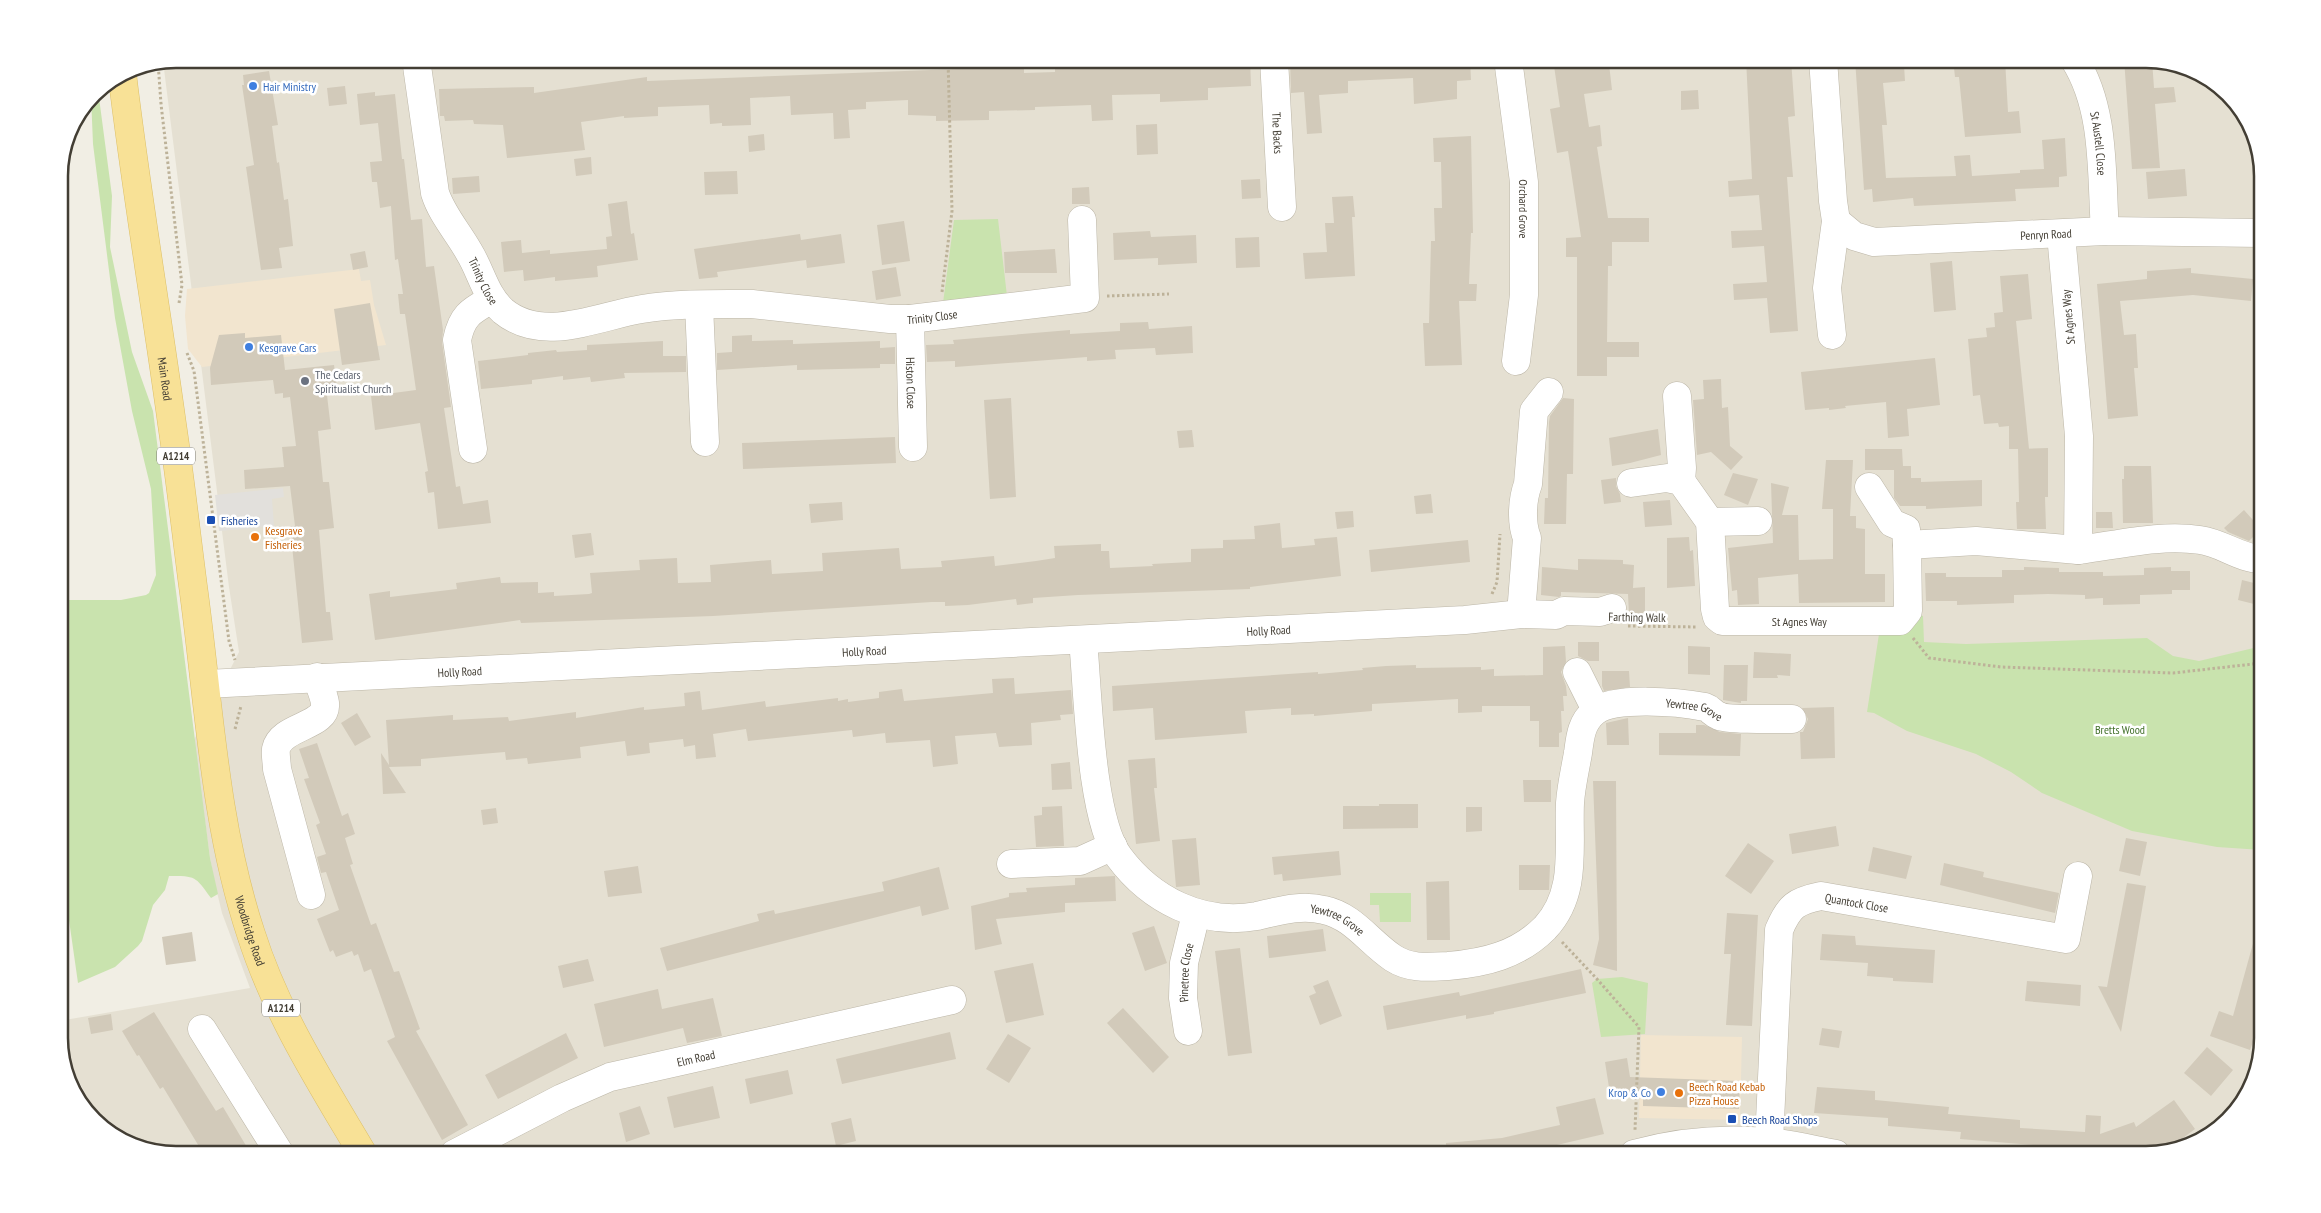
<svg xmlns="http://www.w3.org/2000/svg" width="2321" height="1213" font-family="'PT Sans Narrow',sans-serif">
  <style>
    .residential { fill: #e5e0d2 }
    .commercial { fill: #f2e5cf }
    .green { fill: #c9e3ae }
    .parking { fill: #e2e0dc }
    .building { fill: #d2caba }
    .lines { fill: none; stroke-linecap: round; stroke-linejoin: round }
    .minor-casing { stroke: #bcb6a7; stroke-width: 29 }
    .major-casing { stroke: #dcbf67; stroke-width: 29 }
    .path { stroke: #bdb299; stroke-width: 3; stroke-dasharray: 2.5 2.5; stroke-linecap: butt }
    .minor { stroke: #fff; stroke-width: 28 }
    .major { stroke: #f8e196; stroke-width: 28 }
    .shop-dot { fill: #3f7fe0; stroke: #fff; stroke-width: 2 }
    .worship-dot { fill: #6b7280; stroke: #fff; stroke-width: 2 }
    .transit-dot { fill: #1a4fb4; stroke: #fff; stroke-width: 2 }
    .food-dot { fill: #e8710a; stroke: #fff; stroke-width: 2 }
    .labels { text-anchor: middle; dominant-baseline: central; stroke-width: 5; stroke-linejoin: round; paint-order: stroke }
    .shield { fill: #fff; stroke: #7b7871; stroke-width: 1 }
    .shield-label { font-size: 11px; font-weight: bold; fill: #433e34 }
    .shop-label { font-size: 12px; fill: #366cbe; stroke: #fff; text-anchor: start }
    .street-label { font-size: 12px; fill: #433e34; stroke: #fff }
    .worship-label { font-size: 12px; fill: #5b616d; stroke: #fff; text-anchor: start }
    .transit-label { font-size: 12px; fill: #164399; stroke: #fff; text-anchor: start }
    .food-label { font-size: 12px; fill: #c56008; stroke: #fff; text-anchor: start }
    .park-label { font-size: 12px; fill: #42702b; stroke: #fff }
    .rim { fill: none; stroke: #433e34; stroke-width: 2.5 }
  </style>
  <rect width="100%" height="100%" fill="#f1eee4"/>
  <path class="residential" d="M175,59H2146L2198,71L2243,111L2262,168V1038L2250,1090L2210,1135L2146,1154H175L123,1142L99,1120L59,1043V1021L250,988L222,913L215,884L210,858L194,740L239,652L229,587L163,61Z"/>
  <path class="commercial" d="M359,269L361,281L370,280L374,305L386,345L202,367L188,349L185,316L187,289Z
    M1641,1035L1742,1037L1740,1120L1639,1118Z"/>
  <path class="green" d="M98,90L112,196L110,247L132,352L153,411L210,858L218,894L211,898C195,876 196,876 169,876L165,890L153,905L142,941L138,946L115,967L78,983L67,906L59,903V600H121L146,595L149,593L156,575L151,489L132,411L115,318L93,144L91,96Z
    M998,219L1007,296L943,303L954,220Z
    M1919,615L1923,616L1924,642L1966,644L2147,638L2173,656L2199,661L2262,646V850L2217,847L2132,831L2042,793L2011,772L1976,754L1907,731L1874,713L1867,712L1879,634L1902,633Z
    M1370,893H1411V922H1380L1379,905H1370Z
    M1622,977L1648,983L1645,1034L1601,1037L1592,983L1597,979Z"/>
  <path class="parking" d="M283,488L284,497L272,499L274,526L219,531L215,495Z"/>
  <path class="building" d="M1149,59H1250L1251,86L1208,88V100L1160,102V94L1112,95L1113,120L1092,121L1091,105L1035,107V110L989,111V120L936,121V116L908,115V100L866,102V109L848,110L850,138L834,139L833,113L791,115L790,96L750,98L751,125L722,126V123L710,124L709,105L658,107V116L624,118V116L581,122L585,150L507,158L503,125L474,124L473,120L445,121L444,116H440L439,89L534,87V93L647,77V81L957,69V66L1024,65V73L1055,72V64Z
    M1290,59H1470L1471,80L1457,81V99L1414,104L1413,78L1348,81V93L1319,95L1322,133L1307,134L1304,92L1291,93Z
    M1553,59H1591V67L1609,64L1612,90L1584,94L1589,127L1600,125L1602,146L1597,147L1608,218H1649V242H1612V266H1608L1607,342H1639V357H1607V376H1577V257H1566V238L1581,237L1568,151L1557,153L1550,109L1560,107Z
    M1746,59H1791L1795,116L1788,117L1793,177H1787L1798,331L1770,333L1767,298L1734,300L1733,284L1767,282L1764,246L1732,248L1731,231L1762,230L1759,195L1729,197L1728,181L1752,179Z
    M1855,59H1882V67L1904,65L1905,81L1883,83L1887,125H1882L1886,178L1956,176L1954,156L1970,155L1972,176L2020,173V170L2044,169L2042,140L2065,138L2067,176L2059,177V187L2015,189L2016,201L1914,206L1913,198L1873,202L1872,189L1864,190Z
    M1953,59H2005L2008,112L2019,111L2021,133L1965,137L1959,77H1955Z
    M2124,59L2152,60L2154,88L2174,87L2176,102L2155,104L2160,168L2132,169Z
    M269,71L278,125L272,126L277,163L279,162L284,200L288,199L293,246L279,248L282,268L261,270L246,167L254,165L242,85H244L243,75Z
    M345,86L347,104L329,106L327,88Z
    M1698,90L1699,109L1681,110V91Z
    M375,92V96L395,94L402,159H404L411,220L422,219L426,267L434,266L443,330L442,342L451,407L444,408L456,487L460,486L463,504L488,500L491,523L438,529L434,492L428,493L425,472L428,471L420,423L375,430L371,396L416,390L405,314H400L398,294H403L398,259L395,260L391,206L380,208L377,182H372L370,162L382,161L378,123L360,125L357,94Z
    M1157,124L1158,154L1137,155L1136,125Z
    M764,134L765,150L749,152L748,136Z
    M1471,136L1473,233H1471L1469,284H1477L1476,301H1459L1462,365L1425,366L1423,323H1429L1431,241H1435L1434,208H1442L1441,162H1434L1433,138Z
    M591,157L592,174L576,176L574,159Z
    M2185,169L2187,196L2148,199L2146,172Z
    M737,171L738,194L705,195L704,172Z
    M479,176L480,192L453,194L452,178Z
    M1260,179L1261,198L1242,199L1241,180Z
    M1089,187L1090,204H1072V188Z
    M1353,196L1355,217H1352L1355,276L1305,279L1303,253L1327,252L1325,223H1334L1332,197Z
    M627,201L631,234L634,233L638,260L597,266L598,277L555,281V277L524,281L523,270L504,272L501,242L521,240L522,253L550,250V254L607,249L606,237L612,236L608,204Z
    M904,221L910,261L882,265L877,225Z
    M1150,231L1151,237L1196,235L1197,263L1158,265V258L1114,260L1113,233Z
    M800,234L801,240L841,234L845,263L807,268L806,260L717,272L718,277L699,279L694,249Z
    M1259,237L1260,267L1236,268L1235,238Z
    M1055,249L1057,273H1005L1004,252Z
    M365,251L368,267L353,270L350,254Z
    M1952,261L1956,310L1934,312L1930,263Z
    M896,267L901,296L876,300L872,271Z
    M2191,268V273L2253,279L2251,301L2193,295L2120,301L2124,335L2136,334L2138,368H2134L2138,416L2108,419L2097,284L2147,279V271Z
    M2028,274L2032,319L2016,321L2029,449H2009V426L1999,427L1998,423L1984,424L1980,395L1973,396L1968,339L1987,337L1986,328L1995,327L1994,313L2003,312L2000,276Z
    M370,303L380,360L342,365L334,309Z
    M1148,322L1149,329L1192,326L1193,353L1156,355L1155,348L1115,350L1116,359L1087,361V357L955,367V361L927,362L926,345L954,344L953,340L1070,330V334L1120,331V323Z
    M245,333V338L281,335L285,370L334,365L337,386L326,387L331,429L318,431L323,482H329L334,528L319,530L326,612H330L333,640L302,643L290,526H295L290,486L245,489L244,470L284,467L282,447L296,446L290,397L283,398V393L275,394L273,380L211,385L210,368L219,335Z
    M752,335V341L793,340V344L880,341V348L895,347V364H880V368L797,370V365L717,370V353L732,352V336Z
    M663,341V356H686V372L624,373L625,378L591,382L590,377L563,380V376L532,380V384L481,389L478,361L528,355V353L556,350L557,352L587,350V345Z
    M1935,358L1940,405L1907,409L1909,436L1888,438L1886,402L1845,406L1846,408L1829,410V408L1805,410L1801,372Z
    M1721,379L1722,408L1728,407L1730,446L1743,457L1731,470L1711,452L1697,455L1693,400L1704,399L1703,380Z
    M1011,398L1016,497L990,499L984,400Z
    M1563,398L1574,399L1573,474H1567L1566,524H1544L1545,498H1548L1549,422L1550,416Z
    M1658,429L1661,455L1630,463L1612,466L1609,438Z
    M1192,430L1194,447L1179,448L1177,431Z
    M895,437L896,463L743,469L742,443Z
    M2048,448V497H2045L2046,529H2017L2016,502H2019L2018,449Z
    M1865,449H1902L1903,466H1911V478H1921V482L1982,480V506L1926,509V506H1900L1894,498V470H1865Z
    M1826,460H1853L1850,516H1856V528L1865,529V574H1885V602L1799,603L1798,574L1758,578L1759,604L1738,605L1737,590L1732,591L1728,548L1773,543L1771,483L1789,487L1782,515H1798L1799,560L1833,559V509H1822Z
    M2124,466H2151L2153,523H2123L2122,479H2124Z
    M1733,473L1758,479L1748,505L1724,495Z
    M1616,478V486L1620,494L1621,502L1604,504L1601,480Z
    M1431,494L1433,513L1416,514L1414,496Z
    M1670,500L1672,525L1645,527L1643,502Z
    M842,502L843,520L811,523L809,504Z
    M2244,510L2261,529L2249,541L2228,532L2224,528Z
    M1353,511L1354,527L1337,529L1335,512Z
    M2096,512H2112L2113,528H2096Z
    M1280,523L1282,548L1315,545L1314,539L1337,537L1341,576L1250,587V589L1078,595L1033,598V603L1017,605L1016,599L968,605L945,606V602H932L713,616L521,623L520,620L375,640L369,594L390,591V597L457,589L456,583L500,577L501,583L538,582V593L554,592V596L589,594L592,593L590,573L640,570L639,560L677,558L678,583L711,582L710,565L771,560L772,574L823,571L822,553L899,548L901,569L942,567L941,561L994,556L995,566L1036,561L1055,558L1054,546L1101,544V551H1109L1110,568L1153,566L1152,564L1191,562V549L1223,548V540L1255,539L1254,526Z
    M591,533L594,555L575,558L572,535Z
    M1689,537L1690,551L1693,550L1695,586L1667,588V538Z
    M1468,540L1470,562L1371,572L1369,550Z
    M1578,559L1623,560V564L1634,565L1633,588L1645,587V614L1629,615L1628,594L1561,592V596L1559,597L1541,595L1542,567L1578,570Z
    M2024,567L2059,568V572H2103V576L2144,575V568L2171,567V571H2190V590H2172V594L2140,595V604L2103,605V598L2085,599V595L2048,594L2014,595V603L1957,605V601H1926L1925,573H1946V577H2002V570H2024Z
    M2242,580L2262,585V606L2238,600Z
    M1578,642H1599V661H1588L1578,656Z
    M1565,646L1566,662L1561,672L1566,686L1567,696H1563L1564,711H1561L1562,732L1559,733V747H1539V721H1530V706H1482V712L1458,713V699L1372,704V711L1314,716V714L1291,715V708L1245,711L1247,733L1155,740L1153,708L1113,711L1112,686L1318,672V674L1363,670L1362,668L1386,666L1416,665V668L1481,667V670L1494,669V676L1543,675V647Z
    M1688,646L1710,647V675L1688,674Z
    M1754,652L1791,654L1790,676L1777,675L1778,678H1753Z
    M1724,665H1748L1747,701H1741V703L1723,700Z
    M1602,671H1629L1630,687L1604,691L1602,686Z
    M1014,678L1015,694L1071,690L1073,714L1060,715L1061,720L1031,723L1032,745L999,747L996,733L955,736L958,764L933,767L930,740L886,743L885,733L853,737L852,730L748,741L746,729L713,734L716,757L696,759L695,745L684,747L683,739L649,743L650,753L627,756L625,741L580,747L581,758L528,764L527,758L506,760L505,752L421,759V766L389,767L406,793L383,794L381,753L389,765L386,720L453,715V720L508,717L509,721L576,712V718L644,707V710L685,706L684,693L700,691L702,710L765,701L766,707L838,698V701L848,699V702L879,698V692L902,689L904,701L993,693L992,679Z
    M1834,707L1835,758L1801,759L1800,732H1803L1808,719L1802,708Z
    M357,713L371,737L355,746L341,723Z
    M1628,718L1629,745H1607L1606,723Z
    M1696,725H1704L1720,732L1741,734L1740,756L1659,755V733H1696Z
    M317,743L342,816L348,813L355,834L345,838L353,864L350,865L371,925L376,923L394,972L399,971L420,1029L416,1031L468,1125L442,1140L387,1041L395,1037L371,969L364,972L358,954L354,956L352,951L336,957L333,950L330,952L317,919L339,910L326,872L321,873L317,857L326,854L316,825L320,823L304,779L309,778L299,749Z
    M1155,758L1157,788H1154L1160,841L1136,844L1128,760Z
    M1070,762L1072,789L1052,790L1051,764Z
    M1523,780H1551V802H1524Z
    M1593,781H1616L1617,971L1593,965L1599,939Z
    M1379,804H1418V828L1343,829V806H1379Z
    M1062,806L1064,846L1036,847L1034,816L1042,815V807Z
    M1466,807H1482V831L1466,832Z
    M496,808L498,823L483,825L481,810Z
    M1836,826L1839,846L1792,854L1789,834Z
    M1196,838L1200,885L1176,887L1172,840Z
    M2126,838L2147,842L2140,876L2119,871Z
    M1748,843L1774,861L1751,894L1725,876Z
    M1873,847L1912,856L1906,879L1868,871Z
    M1339,851L1341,875L1283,881L1282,874L1274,875L1272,857Z
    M1944,863L1984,872L1983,877L2059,893L2055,913L1940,885Z
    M1519,865H1550L1549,890H1519Z
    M638,866L642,893L608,897L604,871Z
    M939,867L949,909L922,916L920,906L667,971L660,948L759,921L757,914L774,910L775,914L884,891L882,882Z
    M1115,876L1116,901L1065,903V912L996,919L1002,944L975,950L971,906L1009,897V893L1027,892L1026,888L1075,885V878Z
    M1449,881L1450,940H1427L1426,882Z
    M2127,883L2146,886L2121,1032L2098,986L2107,987Z
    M1727,913L1758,915L1752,1026L1726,1025L1731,954H1724Z
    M1154,926L1167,963L1145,971L1132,933Z
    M1323,929L1326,951L1269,958L1267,936Z
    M2257,929L2262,930V1017L2250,1050L2210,1036L2219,1011L2233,1016Z
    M192,932L196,961L166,965L162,937Z
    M1822,934L1855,936L1856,945L1935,950L1933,983L1893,981V978L1867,976L1868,963L1820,960Z
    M1240,948L1252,1053L1228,1056L1215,951Z
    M588,959L594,981L563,988L558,966Z
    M1033,963L1044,1015L1006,1023L994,971Z
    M1581,969L1586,993L1494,1012V1014L1466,1019V1015L1387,1030L1383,1006L1459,992L1460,996Z
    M1328,980L1342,1016L1320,1025L1309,996L1316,993L1313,986Z
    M2027,981L2081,985L2080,1006L2025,1001Z
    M658,989L662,1009L713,998L722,1036L687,1043L683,1028L604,1047L594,1004Z
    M1123,1008L1169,1057L1153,1073L1107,1023Z
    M154,1012L216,1111L223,1107L251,1154L203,1153L163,1087L160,1089L139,1055L137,1056L122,1031Z
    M111,1014L113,1030L91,1034L88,1018Z
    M1822,1028L1842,1031L1839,1048L1819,1045Z
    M950,1032L956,1059L842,1084L836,1059Z
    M566,1033L578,1058L498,1099L485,1075Z
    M1008,1034L1031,1048L1009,1083L986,1069Z
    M2207,1047L2233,1070L2211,1096L2184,1073Z
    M1627,1058L1630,1077L1740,1081L1739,1109L1643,1106V1095L1611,1100L1605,1062Z
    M788,1070L793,1094L750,1104L745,1079Z
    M713,1086L720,1118L674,1128L667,1097Z
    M1817,1087L1875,1091V1100L1949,1107L1948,1114L2020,1120V1128L2085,1132L2086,1115L2101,1116L2100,1134L2134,1122L2136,1127L2174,1100L2195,1129L2171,1147L2146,1154H2033V1145L1960,1139L1961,1132L1888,1126V1118L1814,1113Z
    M1595,1098L1604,1134L1544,1148L1545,1152L1536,1154H1446V1143L1502,1138L1560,1125L1556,1107Z
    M640,1106L650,1134L626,1142L619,1113Z
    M851,1118L856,1141L836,1146L831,1123Z"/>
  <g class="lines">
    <defs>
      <g id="minor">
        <path id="s1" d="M416,59L435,193C442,215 458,232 469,252C481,271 485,295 503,311C543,344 598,316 642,309C678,303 716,304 752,304L890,319H910L1085,298L1082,220"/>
        <path id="s2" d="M1274,59L1282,207"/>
        <path id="s3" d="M1508,59L1524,182V295L1516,361"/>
        <path id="s4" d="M1823,59L1833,201L1836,221L1854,236L1874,242L2105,231L2262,233"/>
        <path id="s5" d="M2074,59C2106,109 2101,174 2105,231"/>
        <path d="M699,305L705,442"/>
        <path id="s6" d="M910,319L913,447"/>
        <path d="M1832,335L1827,288L1836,221"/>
        <path d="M1677,396L1682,468L1681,481"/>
        <path d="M473,449L457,340C462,315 471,311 492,299"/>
        <path id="s7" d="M1631,483L1667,478L1681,481L1710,522L1715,609L1717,617L1722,621H1900L1908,611L1907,545L1976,541L2078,550L2079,436L2061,234"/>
        <path d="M1869,487L1892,523L1906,529L1907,545"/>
        <path d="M1710,522L1758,521"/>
        <path d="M2078,550C2118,545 2160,534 2200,540C2223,543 2240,559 2262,559"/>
        <path d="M1521,614L1527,538C1521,523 1522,500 1528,484L1534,411L1549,392"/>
        <path id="s8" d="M1083,640C1088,691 1090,819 1119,857C1151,900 1202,926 1257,916C1279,911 1301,904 1324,910C1353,916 1369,942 1393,958C1410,969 1428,967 1448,966C1485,963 1518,955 1545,928C1578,893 1568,846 1570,803C1571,787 1575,770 1578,753C1580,738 1581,723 1594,712C1614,696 1679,702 1705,707C1711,709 1713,714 1719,716C1727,720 1779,719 1792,719"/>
        <path d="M1577,672L1596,710"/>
        <path id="s9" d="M206,684L1465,620L1521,614L1556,615L1564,611L1600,612L1612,608"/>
        <path d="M1011,864L1080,861L1113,846"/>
        <path d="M311,895L277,769C277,763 275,755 276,749C281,725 328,727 325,703C324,695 319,685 317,677"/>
        <path d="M202,1029L280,1154"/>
        <path id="s10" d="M1188,1031L1183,998L1184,963L1196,914"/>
        <path id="s11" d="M1769,1142L1779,930C1789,906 1796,901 1821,896L2066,939L2078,876"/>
        <path id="s12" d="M454,1154L562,1098L610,1077L952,1000"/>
        <path d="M1634,1154C1677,1142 1723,1138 1768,1142C1791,1144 1814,1150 1836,1154"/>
      </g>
      <g id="major">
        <path id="s13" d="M122,73C136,191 156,307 172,424C180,478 186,532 193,586C209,702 214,823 251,934C276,1013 321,1083 363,1154"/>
      </g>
    </defs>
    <use href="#minor" class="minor-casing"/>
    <use href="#major" class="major-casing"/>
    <path class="path" d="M158,62L161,104L182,285L179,303
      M942,292L952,211L948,59
      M1107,296L1169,294
      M187,353L194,371L229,641L235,660
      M1492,594L1497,582L1500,534
      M1628,626L1697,627
      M1913,638L1929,658L2001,667L2173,673L2262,663
      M235,729L241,706
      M1562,942L1597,979L1639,1027L1635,1130
      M387,1147L391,1154"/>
    <use href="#minor" class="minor"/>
    <use href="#major" class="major"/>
  </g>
  <g class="shop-dot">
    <circle cx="253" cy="86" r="5"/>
    <circle cx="249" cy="347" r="5"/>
    <circle cx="1661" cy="1092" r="5"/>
  </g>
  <circle class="worship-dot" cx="305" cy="381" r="5"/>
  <g class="transit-dot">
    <rect x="206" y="515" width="10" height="10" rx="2.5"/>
    <rect x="1727" y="1114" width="10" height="10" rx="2.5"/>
  </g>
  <g class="food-dot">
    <circle cx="255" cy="537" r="5"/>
    <circle cx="1679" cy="1093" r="5"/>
  </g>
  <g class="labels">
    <g class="shield">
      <rect x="157" y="447.5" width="38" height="17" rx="4"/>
      <rect x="262" y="999.5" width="38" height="17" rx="4"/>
    </g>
    <g class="shield-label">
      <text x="176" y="456">A1214</text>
      <text x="281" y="1008">A1214</text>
    </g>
    <g class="shop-label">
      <text x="263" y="86">Hair Ministry</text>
      <text x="259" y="347">Kesgrave Cars</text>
      <text x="1651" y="1092" text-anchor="end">Krop &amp; Co</text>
    </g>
    <g class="street-label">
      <text stroke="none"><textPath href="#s2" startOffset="74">The Backs</textPath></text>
      <text stroke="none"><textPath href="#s5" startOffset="89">St Austell Close</textPath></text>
      <text stroke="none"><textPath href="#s3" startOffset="151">Orchard Grove</textPath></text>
      <text stroke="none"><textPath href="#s4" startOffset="379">Penryn Road</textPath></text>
      <text stroke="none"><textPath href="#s1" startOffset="236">Trinity Close</textPath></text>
      <text stroke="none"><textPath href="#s1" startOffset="708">Trinity Close</textPath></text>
      <text transform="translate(2068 317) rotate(-95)">St Agnes Way</text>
      <text stroke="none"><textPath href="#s13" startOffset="309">Main Road</textPath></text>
      <text stroke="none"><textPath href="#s6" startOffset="64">Histon Close</textPath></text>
      <text transform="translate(1637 617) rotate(1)">Farthing Walk</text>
      <text stroke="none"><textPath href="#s7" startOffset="280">St Agnes Way</textPath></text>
      <text stroke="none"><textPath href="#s9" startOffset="1064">Holly Road</textPath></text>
      <text stroke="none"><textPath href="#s9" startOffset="659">Holly Road</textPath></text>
      <text stroke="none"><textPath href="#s9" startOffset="254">Holly Road</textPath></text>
      <text stroke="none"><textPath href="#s8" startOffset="1026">Yewtree Grove</textPath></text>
      <text stroke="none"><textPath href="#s11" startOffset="306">Quantock Close</textPath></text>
      <text stroke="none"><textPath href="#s8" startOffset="464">Yewtree Grove</textPath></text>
      <text stroke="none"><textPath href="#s13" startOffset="868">Woodbridge Road</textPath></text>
      <text stroke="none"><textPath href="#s10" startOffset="59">Pinetree Close</textPath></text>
      <text stroke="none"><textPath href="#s12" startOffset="262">Elm Road</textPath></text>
    </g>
    <g class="worship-label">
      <text x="315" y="374">The Cedars<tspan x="315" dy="14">Spiritualist Church</tspan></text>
    </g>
    <g class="transit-label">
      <text x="221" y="520">Fisheries</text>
      <text x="1742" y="1119">Beech Road Shops</text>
    </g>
    <g class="food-label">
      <text x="265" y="530">Kesgrave<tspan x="265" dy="14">Fisheries</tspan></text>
      <text x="1689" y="1086">Beech Road Kebab<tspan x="1689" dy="14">Pizza House</tspan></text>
    </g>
    <g class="park-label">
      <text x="2120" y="729">Bretts Wood</text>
    </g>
  </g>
  <path d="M0 0H2321V1213H0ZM176 68H2146A108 108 0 0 1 2254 176V1038A108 108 0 0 1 2146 1146H176A108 108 0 0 1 68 1038V176A108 108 0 0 1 176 68Z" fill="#fff" fill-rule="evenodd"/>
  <path class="rim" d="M176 68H2146A108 108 0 0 1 2254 176V1038A108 108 0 0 1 2146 1146H176A108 108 0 0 1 68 1038V176A108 108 0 0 1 176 68Z"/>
</svg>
